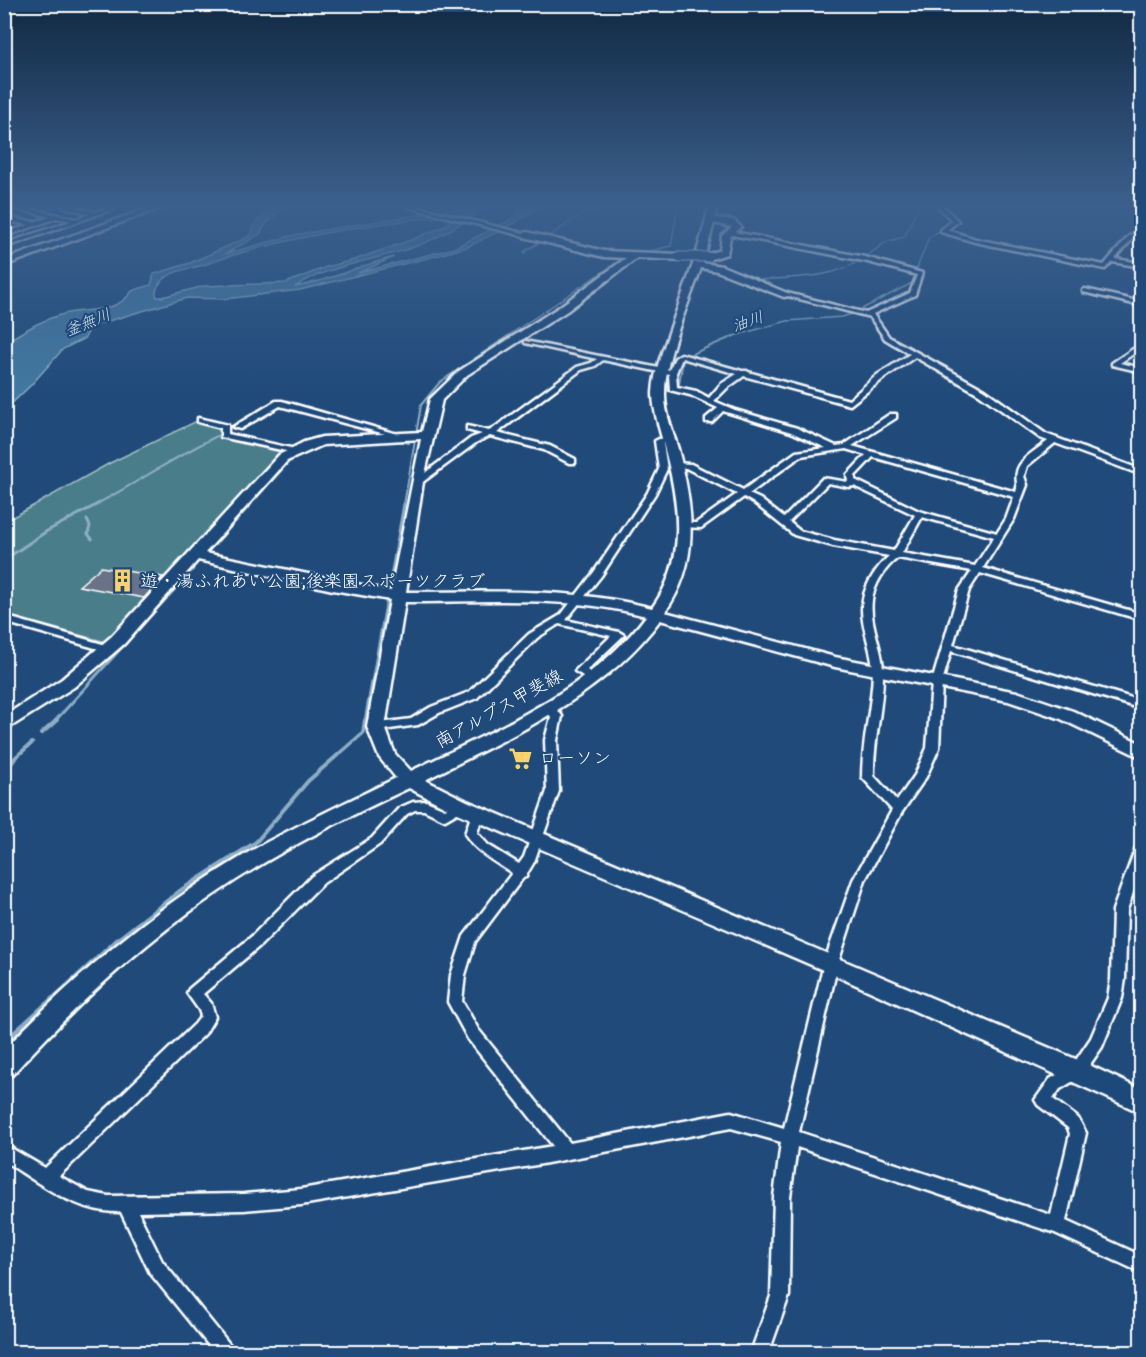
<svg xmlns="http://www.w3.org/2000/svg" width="1146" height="1357" font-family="'Balsamiq Sans','Klee One',sans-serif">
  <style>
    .green { fill: #4a7d8a; stroke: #a4bec4; stroke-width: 1.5 }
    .water { fill: #42789f; stroke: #8eaec5; stroke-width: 1.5; fill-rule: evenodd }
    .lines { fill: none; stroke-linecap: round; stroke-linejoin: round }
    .stream-far4 { stroke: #8eaec5; stroke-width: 1.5 }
    .stream-far3 { stroke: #8eaec5; stroke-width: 2 }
    .stream-far2 { stroke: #8eaec5; stroke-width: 3 }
    .stream-far1 { stroke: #8eaec5; stroke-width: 4 }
    .stream { stroke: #8eaec5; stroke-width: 4.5 }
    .building { fill: #697388; stroke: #fff; stroke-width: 1.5 }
    .street-casing { stroke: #fff; stroke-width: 5 }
    .secondary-casing { stroke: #fff; stroke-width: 5 }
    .street { fill: #1f4a7a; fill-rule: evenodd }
    .secondary { fill: #1f4a7a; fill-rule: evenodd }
    .secondary-bridge-casing { stroke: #fff; stroke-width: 11; stroke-linecap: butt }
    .secondary-bridge { stroke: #1f4a7a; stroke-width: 9 }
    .labels { text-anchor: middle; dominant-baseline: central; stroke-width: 4.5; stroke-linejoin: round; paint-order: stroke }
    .far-water-label { font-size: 16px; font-style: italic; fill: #d0dde7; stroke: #1f4a7a }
    .poi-label { font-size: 18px; fill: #fff; stroke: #1f4a7a; text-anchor: start }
    .street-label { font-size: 18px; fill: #fff; stroke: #1f4a7a }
  </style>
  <rect width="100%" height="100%" fill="#1f4a7a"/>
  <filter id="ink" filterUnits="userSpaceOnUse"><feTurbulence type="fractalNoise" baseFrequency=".0167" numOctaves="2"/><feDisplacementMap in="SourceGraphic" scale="12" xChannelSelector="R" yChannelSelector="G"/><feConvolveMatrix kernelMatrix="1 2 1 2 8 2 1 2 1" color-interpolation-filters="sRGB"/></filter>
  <g filter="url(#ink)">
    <path class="green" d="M197,421L223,429L220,433L285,451L106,642L5,615L4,522L110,463Z"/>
    <path class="water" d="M275,206H287L266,224L260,234L225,254L294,235L470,206H487C464,222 440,238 414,247C377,260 326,266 295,287C330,281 360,265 394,257L358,273L454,248L516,217L517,212L530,206H540L513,224L467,247L439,255L300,290L224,299L187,298L91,326L85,338L63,349L32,384L5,410V342C23,332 39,321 60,315C87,307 116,315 132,291L151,285L154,274L190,263L246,238L252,233C252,220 266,215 275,206ZM439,217L452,220L443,227L411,240L354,260L326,267L286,283L204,286L162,297H157C153,290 161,280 168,276C178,269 192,269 203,265C278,239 359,225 439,217Z"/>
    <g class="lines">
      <path class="stream-far4" d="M938,206L951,221L941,229
        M910,225L918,206
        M548,237L585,212L623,206
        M526,253L524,252L540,242
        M642,253L671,246L678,206
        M864,258L886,242L904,237L909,227
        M916,271L929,237L939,231
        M757,280C793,277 831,280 862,259
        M858,311L912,283L917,274
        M506,337L623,258
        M730,337L787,321L842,317L855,313"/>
      <path class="stream-far3" d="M687,356L734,336
        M679,384L683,360
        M392,440L409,443
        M318,447L335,444
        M95,505C137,483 176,456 219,435
        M250,505L289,462L298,456
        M404,505L421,405L440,382L508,336"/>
      <path class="stream-far2" d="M87,520L90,526L88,534L92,539
        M213,546L251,504
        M4,560L47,531L98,504
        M55,721L193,569
        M365,721L404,504"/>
      <path class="stream-far1" d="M41,734L57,720
        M4,773L16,757L32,743
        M51,1000L119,938L181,890L256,842L308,781L363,733L365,720"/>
      <path class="stream" d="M4,1042L53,998"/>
    </g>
    <path class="building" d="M101,567L163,577L144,598L79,586Z"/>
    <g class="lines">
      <defs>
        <path id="street" d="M6,206H17L76,219L90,214L61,206H70L95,212L106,209L102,206H109L113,209L4,248V244L71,221L57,218L4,237V233L29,225L4,220V217L34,222L51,217Z
          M405,206H414L530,235L527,237Z
          M938,206H943L958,221L947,230L976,239L1104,265L1129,236L1142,229V233L1133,238L1115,259L1142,263V267L1112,262L1105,269L975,242L941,232V230L952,221Z
          M729,231L865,257L922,273L915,295L873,314L889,337L985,390L1046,434L1142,470V475L1055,443L1027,466L1024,476L1027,485L1014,519L983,568L1142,614V620L980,573L969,590L953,645L1142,701V709L951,651L942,682L939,748L926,777L902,812L865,880L838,963L799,1132L1051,1215L1070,1134L1068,1128L1038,1105L1035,1100L1050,1079L1072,1066L1091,1038L1108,998L1111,979L1113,910L1136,847L1138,844L1142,842V867L1127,910L1125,979L1122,998L1102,1047L1082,1076L1060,1089L1053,1099L1078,1118L1086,1133L1066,1221L1142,1256V1273L1055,1233L797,1147L790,1197L789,1296L769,1352H751L771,1296L774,1197L781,1142L731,1128L542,1164L301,1205L244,1210L138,1212L162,1261L231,1346L234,1352H214L150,1273L121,1212C76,1213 41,1184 4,1161V1144L45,1168L195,1024L201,1016L199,1010L187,993L189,989L251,937L312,876L372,838L399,808L413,802L426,801L445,809L460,802L464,803L466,806L464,809L445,820L424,810H415L407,814L380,844L322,884L261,945L203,994L211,1003L215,1017L205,1034L59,1176L88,1192L108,1196L244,1194L301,1189L553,1146L468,1039L448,1002L451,975L464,936L512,873C495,862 476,852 465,834L473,810L477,808L481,810L483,813L477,833L488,845L519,864L524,857L547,791L545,740L551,717L543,706L544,703H552L562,716L557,740L559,791L534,862L528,872L526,877L523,878L475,942L465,975L462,1001L478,1029L570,1143L731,1112L784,1128L824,963L853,880L892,810L862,777C862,741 872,707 873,672C873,647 858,623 863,599C866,583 877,567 889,556L833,546L794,535L754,503L744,497L701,528L683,527V523H696L737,494L686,468L672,467V463L691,464L743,490L796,452L826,448L791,432L723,411L712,422H706V418L718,408L690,395L670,390L669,374L603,360L595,366L581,370L497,433L550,446L575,459V463H569L544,450L490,436L477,442L420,484H417L413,482L471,438L482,434L467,430V426L489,431L494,428L577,367L591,363L597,359L525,343V341L669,370L675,358L681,354L742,371H747L748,372L849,400L877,375L910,354L885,339L870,317L784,295L787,293L866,313L910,293L917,275L864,261L727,234L726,233ZM915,357L979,394L1040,438L1048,441C1038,449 1020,458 1017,472C1015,480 1019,484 1016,492L852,446L896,418V414H890L844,445L836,446L797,428L735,410L714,401L727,388L744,376L850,405L883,379ZM682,358L737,374L721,384L709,398L696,391L677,387L676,373ZM846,449L866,455L847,475L848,482L823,478L784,518L760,499L749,494L801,456ZM873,457L1014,497L1006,519L997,533L919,511L855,480V476ZM828,483L849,487L854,486L915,515L894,551L834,540L800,531L789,522ZM922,517L994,537L975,566L902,553ZM898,558L972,571L959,590L932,682L927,748L915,775L897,801L874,776C873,740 884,705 883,669C882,646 869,624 872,600C874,585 885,567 898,558Z
          M1085,289L1142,302V306L1083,292V290Z
          M1142,343V348L1120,363L1142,368V372L1112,365V363Z
          M276,401H282L404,436L400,438L280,406L240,429L233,427Z
          M198,418L228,425V434L295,449L299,451L295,453L221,437V428L198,422Z
          M669,438L673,440L672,442L663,443L667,469L655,494L601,576L566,620L619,632L624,635L587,670L597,677L596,679H588L575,671L611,636L559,624L537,638L477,698L439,713L418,725L376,731L372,730L370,727L372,724L411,719L431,707L469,692L529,634L561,615L594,572L647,494L659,469L655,441L659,439Z
          M4,616L113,647L114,649L109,652L4,622Z"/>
        <path id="secondary" d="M154,206H166L4,266V260Z
          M709,206H717L715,218L733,220L741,227L730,237L727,254L708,260L704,258L703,263L722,266L792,295L784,297L717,271L701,268C688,306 664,356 665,396C665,414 673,432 678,449C693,505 701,562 665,612L835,657L1017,692L1073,711L1142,744V758L1061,719L1008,701L835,667L660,620C603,697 508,738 425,780L467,801L1085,1063L1142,1090V1113L823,970L453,811L409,788C350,816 291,845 236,880C152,934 79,1001 12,1075L4,1078V1050C77,973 158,906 249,852C297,825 347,802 396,778L379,757L367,727L390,600L333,590L198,560L124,644L74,687L4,731V716L62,679L112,636L279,455L304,442L322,437L422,432L430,399L459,371L559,307L626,258L604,257L524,237V233L527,232L604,251L680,254L684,257L680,260L637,258L567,311L467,375L442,400L423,482L406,592C489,592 572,587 652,608C688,559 679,502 664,446C660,429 653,411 653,393C654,370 664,348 671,327C685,286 700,249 709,206ZM714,223L732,227L722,236L720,250L705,255ZM421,439L391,591L205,553L287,461L323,445ZM405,602C485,602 568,595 646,616C590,691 493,731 411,771L395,754L385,727Z"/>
      </defs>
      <use href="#street" class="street-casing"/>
      <use href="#secondary" class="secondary-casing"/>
      <use href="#street" class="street"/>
      <use href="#secondary" class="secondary"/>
      <defs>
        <path id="secondary-bridge" d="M680,257H708"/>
      </defs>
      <use href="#secondary-bridge" class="secondary-bridge-casing"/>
      <use href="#secondary-bridge" class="secondary-bridge"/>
    </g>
  </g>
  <linearGradient id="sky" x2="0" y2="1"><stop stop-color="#112943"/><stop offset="0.52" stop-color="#3c608d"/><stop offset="1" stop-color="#3c608d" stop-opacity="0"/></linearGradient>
  <rect width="1146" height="396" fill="url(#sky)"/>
  <defs>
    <symbol id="building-bare" viewBox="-9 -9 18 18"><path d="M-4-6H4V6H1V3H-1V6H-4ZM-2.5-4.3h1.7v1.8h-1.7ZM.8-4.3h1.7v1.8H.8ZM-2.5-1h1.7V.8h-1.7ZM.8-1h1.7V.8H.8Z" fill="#ffd166" stroke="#1f4a7a" stroke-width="2.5" paint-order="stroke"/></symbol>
    <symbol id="supermarket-bare" viewBox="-9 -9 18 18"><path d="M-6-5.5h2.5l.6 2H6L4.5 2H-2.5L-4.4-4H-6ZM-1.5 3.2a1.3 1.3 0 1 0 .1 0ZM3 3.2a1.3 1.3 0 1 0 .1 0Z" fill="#ffd166" stroke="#1f4a7a" stroke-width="2.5" paint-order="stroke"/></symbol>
  </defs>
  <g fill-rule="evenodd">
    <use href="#building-bare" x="106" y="564" width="33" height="33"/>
    <use href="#supermarket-bare" x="504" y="742" width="33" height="33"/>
  </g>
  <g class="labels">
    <g class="far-water-label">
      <text transform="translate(748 322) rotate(-19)">油川</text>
      <text transform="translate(88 323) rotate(-22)">釜無川</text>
    </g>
    <g class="poi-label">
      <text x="140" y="581">遊・湯ふれあい公園;後楽園スポーツクラブ</text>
      <text x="539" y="758">ローソン</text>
    </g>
    <g class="street-label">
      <text transform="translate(499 709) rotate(-29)">南アルプス甲斐線</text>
    </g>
  </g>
  <rect width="1146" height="1357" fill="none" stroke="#1f4a7a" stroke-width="24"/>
  <rect x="12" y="12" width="1122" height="1333" fill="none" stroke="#fff" stroke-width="2" filter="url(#ink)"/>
</svg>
